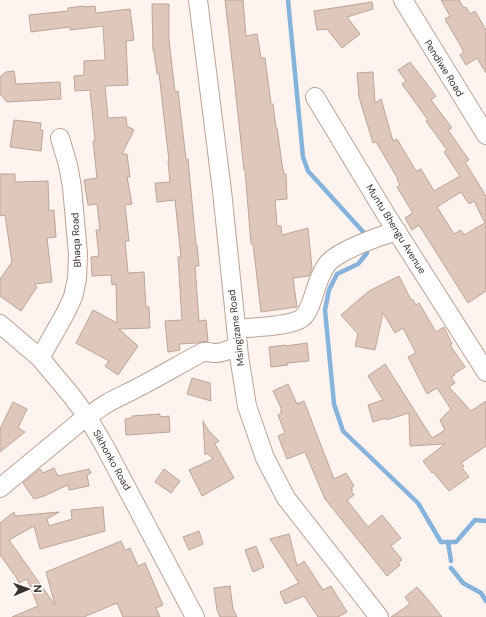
<svg xmlns="http://www.w3.org/2000/svg" width="486" height="617" font-family="'DM Sans',sans-serif">
  <style>
    .lines { fill: none; stroke-linecap: round; stroke-linejoin: round }
    .stream { stroke: #86b3db; stroke-width: 4.5 }
    .building { fill: #dfc7bb; stroke: #bca599; fill-rule: evenodd }
    .street-casing { stroke: #bba498; stroke-width: 20 }
    .street { stroke: #fff; stroke-width: 18 }
    .labels { text-anchor: middle; dominant-baseline: central; stroke-width: 3.5; stroke-linejoin: round; paint-order: stroke }
    .street-label { font-size: 10px; fill: #3b312c; stroke: #fff }
  </style>
  <rect width="100%" height="100%" fill="#fef3ee"/>
  <g class="lines">
    <path class="stream" d="M288,0L303,157L308,171L366,235V238
      M366,245L367,253L358,264L337,274L329,290L325,310L334,404L343,431L418,503L441,542H456L475,520L486,521
      M448,542L451,561
      M451,568L463,583L481,593L486,601"/>
  </g>
  <path class="building" d="M225,0H243L246,36L257,34L261,58H265L271,104H273L276,128H277L282,164L284,174H286L287,199L275,200L277,226H281L282,235L308,228L312,268L309,276L293,278L297,307L261,312L253,244H251L245,170H244L234,78Z
    M441,0H459L464,8L466,7L470,14L475,11L486,30V73L477,58L466,65L460,55L464,52L445,19L450,16Z
    M372,2L373,9L347,17L360,34L342,48L327,29L317,30L314,11Z
    M152,4H169V40L175,92L178,91L186,159H188L196,245H197L199,266H195L199,321L206,320L208,341L202,342L197,343L179,344L180,350L168,352L165,321L182,320L178,257H181L175,200L157,202L155,183L170,182L168,161H169L159,73L157,74L154,51H153Z
    M83,6V7L95,6L96,13L130,9L134,40L126,41L128,85L105,86L108,118L126,117L127,126L134,130L122,154H127L130,177H127L132,204L125,205L129,241H125L128,273L144,272L146,307H149L150,328L119,329L138,346L118,375L105,366L109,361L76,343L93,310L117,323L116,284L112,285L111,275L92,276L91,257L99,256L96,230H100L97,204L88,205L84,180L97,178L93,141H95L90,90L75,91L74,76L84,75V61L105,60L103,26L70,30V27L31,32L29,15L68,11V8Z
    M410,62L436,96L431,100L452,128L448,130L469,160L465,162L486,196V291L468,303L419,225L412,230L405,218L413,213L397,187L400,185L397,179H398L376,142L373,143L359,97L357,73L373,72L375,103L381,99L393,141L397,139L416,171L421,169L434,191L460,176L444,152L447,150L426,121L428,120L402,84L406,81L398,70ZM461,192L469,204L474,201L485,223L464,235L461,230L454,234L437,207Z
    M14,71L16,84L60,82L61,99L7,102L0,94V77L6,72Z
    M14,120L41,123L40,130H43L41,151L10,147Z
    M0,174H15V182L48,181L49,211L54,210L56,237L47,238L52,282L34,284L37,287L21,311L0,296V279L12,262L5,215L0,216Z
    M399,276L411,300L412,299L416,305L419,303L436,332L444,327L452,344L450,345L465,367L454,374L455,375L451,377L455,383L449,387L471,411L486,401V446L461,463L464,466L462,468L469,477L449,491L433,472L432,473L423,461L445,444L410,446L409,413L386,420V418L373,422L368,405L383,400L368,376L385,364L432,438L445,430L440,420L451,409L437,388L427,394L408,357L416,353L403,328L395,333L383,313L375,350L355,346L358,334L341,315L369,291Z
    M307,343L309,361L287,363L288,365L271,367L269,347L286,345V346Z
    M192,378L210,383L211,401L187,394Z
    M288,384L297,404L304,401L334,479L346,473L354,486L351,488L353,490L351,491L354,495L347,500L368,527L382,515L401,538L391,546L402,560L398,563L400,565L387,576L325,499L305,452L287,459L278,436L285,433L278,415L282,413L280,411L282,410L273,391Z
    M13,402L27,409L18,428L25,432L0,452V429Z
    M160,414V417L169,416L170,432L126,435L125,419L132,418V416Z
    M203,421L208,430L219,441L215,444L234,478L202,496L189,470L213,459L207,453L205,455Z
    M54,468L58,476L89,469L91,473L87,475L89,486L69,490L68,485L44,496L34,499L23,483L40,469L43,473Z
    M164,469L180,481L171,493L155,482Z
    M103,507L105,531L40,549L34,526L9,540L55,605L46,572L121,541L125,550L130,548L138,566L145,563L163,605L156,608L160,617H123L117,603L84,617H12L38,606L27,579L19,583L16,577L0,555V523L14,512L15,516L59,512L47,519L49,526L72,519L71,510Z
    M199,531L203,544L189,550L183,537Z
    M289,534L297,566L304,561L323,590L331,586L347,612L338,617H318L304,596L285,604L280,592L299,583L270,539Z
    M256,546L264,567L253,572L245,550Z
    M230,586L233,609L237,617H220L217,610L214,588Z
    M417,587L430,602L442,617H391L410,604L405,597Z"/>
  <g class="lines">
    <defs>
      <path id="street" d="M198,0L222,191L239,356L247,406L265,458L286,498L379,617
        M403,0L486,135
        M315,97L385,213L486,372
        M0,324L40,358L71,395L88,418L104,445L195,617
        M236,329C252,327 290,327 302,318C310,311 313,297 316,288C319,279 322,270 328,263C340,250 379,236 397,231
        M40,358L65,314L73,297L77,279L78,254L72,187L68,165L60,138
        M88,418C102,403 123,396 141,386C162,375 182,363 203,352C208,351 211,353 216,353C223,353 231,349 238,346
        M0,488L87,416"/>
    </defs>
    <use href="#street" class="street-casing"/>
    <use href="#street" class="street"/>
  </g>
  <g class="labels">
    <g class="street-label">
      <text transform="translate(444 68) rotate(58)">Pendiwe Road</text>
      <text transform="translate(396 229) rotate(58)">Muntu Bhengu Avenue</text>
      <text transform="translate(76 240) rotate(-93)">Bhaqa Road</text>
      <text transform="translate(236 328) rotate(-97)">Msingizane Road</text>
      <text transform="translate(112 460) rotate(61)">Sikhonko Road</text>
    </g>
  </g>
  <g transform="translate(28 589) rotate(88)" stroke="#ffffff" stroke-width="3" paint-order="stroke">
  <path d="M0-3L7 15L0 10L-7 15Z" fill="#3b312c"/>
  <text y="-6" font-size="11" font-weight="bold" text-anchor="middle" fill="#3b312c">N</text>
  </g>
</svg>
